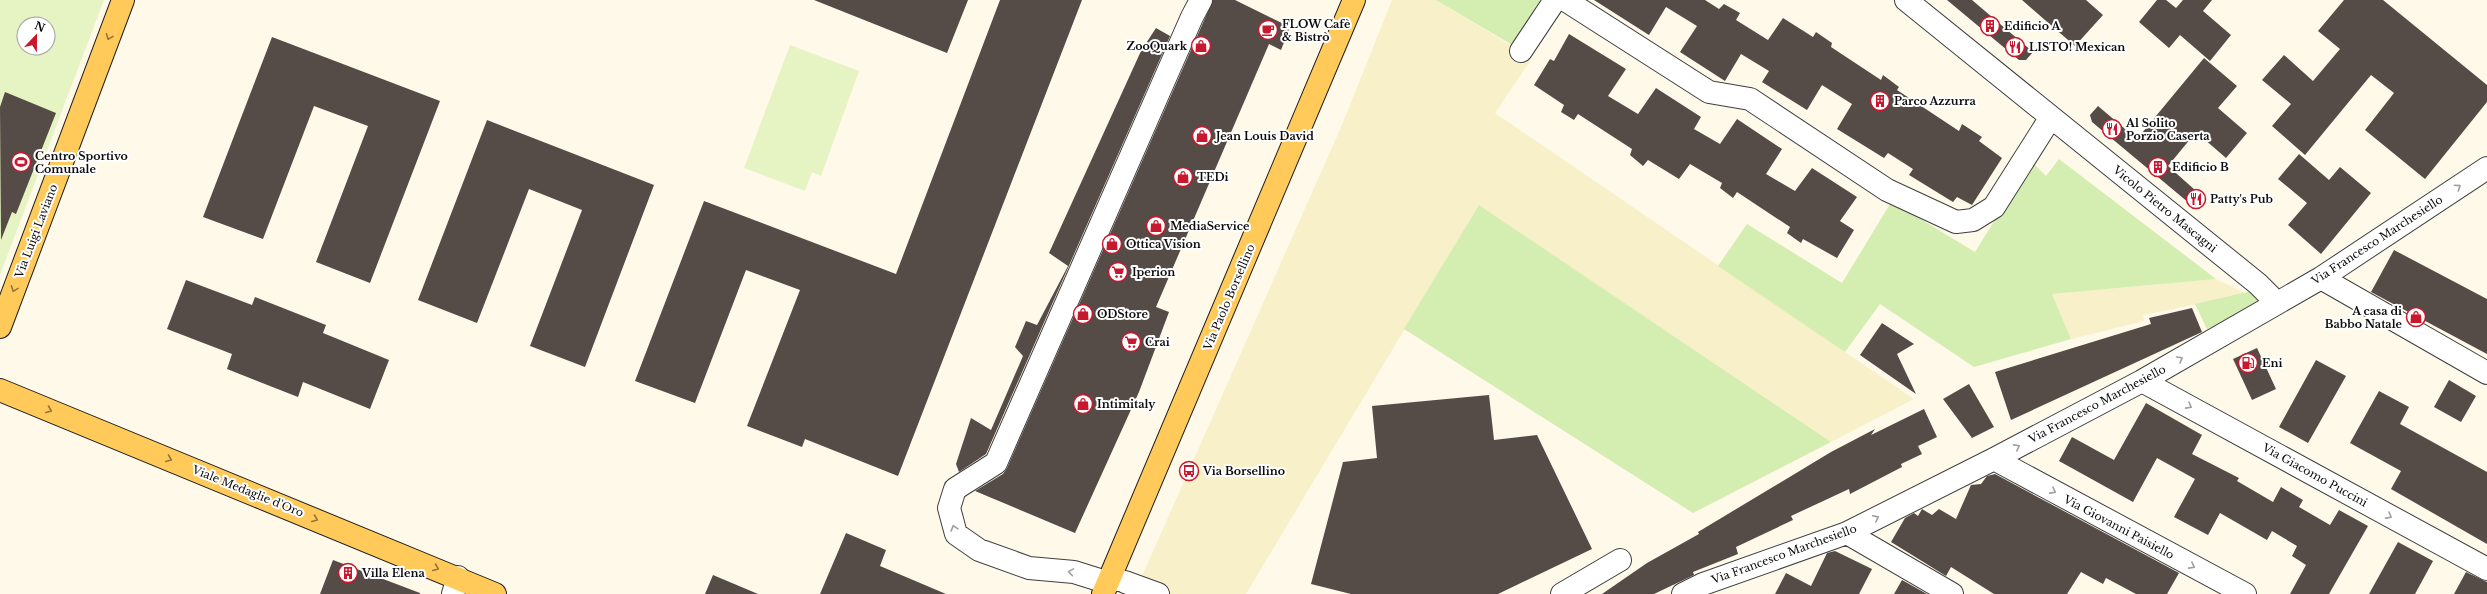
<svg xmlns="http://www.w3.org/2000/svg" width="2487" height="594" font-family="'Libre Baskerville',serif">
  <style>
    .farmland { fill: #f7f0c8 }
    .green { fill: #d4edb0 }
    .pitch { fill: #e6f3c3; fill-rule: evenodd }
    .building { fill: #554b47 }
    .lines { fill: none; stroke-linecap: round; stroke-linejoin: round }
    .minor-casing { stroke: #3f3f3f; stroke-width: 24 }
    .major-casing { stroke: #1d1d1d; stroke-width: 24 }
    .minor { stroke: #fff; stroke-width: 22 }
    .major { stroke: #ffca5a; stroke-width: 22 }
    .oneway { stroke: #927437 }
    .oneway2 { stroke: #9e9e9e }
    .labels { text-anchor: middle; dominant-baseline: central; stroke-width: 4; stroke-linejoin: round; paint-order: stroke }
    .poi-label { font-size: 11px; font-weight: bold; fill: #0c0c0c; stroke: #fff; text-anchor: start }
    .street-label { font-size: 11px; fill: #0c0c0c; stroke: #fff }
  </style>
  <rect width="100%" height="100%" fill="#fff9ea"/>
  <path class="farmland" d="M1392,0H1436L1532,58L1495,113L1914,399L1831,442L1479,205L1246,594H1168L1139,583L1342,125Z
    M2216,279L2247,294L2143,315L2144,321L2071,339L2052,294Z"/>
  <path class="green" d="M1436,0H1544L1514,46Z
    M2059,159L2216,279L2052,294L2071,339L1974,367L1880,304L1845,352L1718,266L1747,224L1842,283L1890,204L1894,203L1975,252L2031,161L2046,176Z
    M1479,205L1831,442L1693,513L1404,329Z
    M2256,290L2268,302L2207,329L2195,304Z"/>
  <path class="pitch" d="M0,0H104L0,275ZM24,24H48V48H24Z
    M790,45L859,71L821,176L812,172L805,191L744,168Z"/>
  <path class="building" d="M814,0H968L947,53Z
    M1000,0H1082L898,476L805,439L802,447L747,426L800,290L746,270L695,403L635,381L704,201L896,274Z
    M1213,0H1235L1290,27L1281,50L1269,44L1156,307L1169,312L1139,392L1075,533L975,491L1003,474L1007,468Z
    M1594,0H1705L1719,9L1724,4L1740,13L1736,20L1768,40L1783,18L1813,37L1816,32L1832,43L1831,47L1881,80L1883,75L1899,87L1897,90L1959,131L1962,124L1982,137L1979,141L2002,158L1972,205L1957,197L1953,202L1909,175L1913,169L1888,153L1884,158L1837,129L1852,104L1822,85L1807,110L1762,82L1769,71L1741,54L1725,81L1680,52L1697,26L1666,7L1649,35Z
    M1947,0H1972L2033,52L2026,60H2019Z
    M2022,0H2086L2103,15L2075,46Z
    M2157,0H2166L2176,8L2183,0H2212L2203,11L2231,35L2210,61L2180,35L2169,48L2139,22Z
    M2344,0H2383L2487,85V102L2425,179L2365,130L2394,93L2371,75L2305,155L2272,126L2291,104L2262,80L2284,55L2313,81L2340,49L2318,31Z
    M1156,28L1170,36L1171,34L986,454L959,472L956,464L971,418L991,430L1023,356L1015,347L1026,321L1037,325L1068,266L1049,253L1141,51Z
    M1569,34L1626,69L1608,96L1638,114L1656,88L1701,117L1694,129L1720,144L1737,119L1782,149L1766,174L1795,191L1812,168L1857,197L1840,221L1854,230L1837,258L1803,239L1801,243L1787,233L1790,227L1737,192L1733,198L1720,188L1722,183L1690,164L1679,179L1648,160L1643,166L1630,155L1632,149L1578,114L1574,120L1561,112L1564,105L1534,85L1550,59L1554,61Z
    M272,37L440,101L370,283L316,262L368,126L314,106L263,239L203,217Z
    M2204,58L2237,86L2218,108L2247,133L2226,158L2196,132L2168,166L2204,198L2195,208L2092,122L2090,115L2098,106L2137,139Z
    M5,92L56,113L16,214L12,212L1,240L0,107Z
    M487,120L654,185L585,367L530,346L582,210L529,189L477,323L418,300Z
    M2299,154L2329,180L2340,167L2371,193L2321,254L2288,225L2307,203L2278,179Z
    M2394,250L2487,299V354L2371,292Z
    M186,280L252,305L255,297L326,325L323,333L389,360L370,409L303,382L298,397L227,369L232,354L167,329Z
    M2192,308L2202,332L2011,420L1995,372L2151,324L2149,318Z
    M1882,323L1914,344L1897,354L1916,394L1860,355Z
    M2257,348L2276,389L2252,400L2233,359Z
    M2316,360L2346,376L2308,443L2279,427Z
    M2449,380L2476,396L2461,422L2434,407Z
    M1969,384L1994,427L1972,438L1943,399Z
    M2379,391L2409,407L2400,424L2487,472V544L2391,489L2401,471L2350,443Z
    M1489,395L1494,440L1537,435L1592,549L1498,594H1351L1311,584L1343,462L1377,458L1372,406Z
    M2146,403L2202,435L2192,454L2239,478L2237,481L2273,502L2281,487L2303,500L2299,507L2330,525L2339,510L2368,526L2329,594H2290L2306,565L2292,556L2297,546L2272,531L2267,540L2220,513L2208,535L2174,517L2195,479L2157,458L2133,502L2059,461L2072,437L2114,460Z
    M1924,409L1937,437L1918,446L1922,454L1901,464L1902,467L1850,494L1849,489L1791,516L1793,520L1736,547L1738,554L1693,572L1694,575L1654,594H1602L1647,563L1699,534L1698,532L1831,452L1875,429L1871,435Z
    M1995,474L2179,573L2167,594H2136L2106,578L2103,584L2081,572L2067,594H1994L1951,567L1946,576L1891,542L1905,518L1914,513L1918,516L1922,509L1932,515L1939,509L1956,519L1971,485L1981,484L1987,476Z
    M846,533L886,550L880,566L946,594H820Z
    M2398,542L2433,561L2415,594H2369Z
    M1835,551L1872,569L1859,594H1775L1786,573L1811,586L1827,553Z
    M333,560L420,593V594H320Z
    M2466,572L2487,582V594H2454Z
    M713,575L758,594H705Z
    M1902,580L1927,594H1894Z"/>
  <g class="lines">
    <defs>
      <path id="minor" d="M1565,0L1709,92L1750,99L1887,190L1956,222L1973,220L1994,207L2051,117
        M1906,0L2258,284L2277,303
        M1521,51L1555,0
        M2321,278L2487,373
        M2142,381L2487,569
        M1994,459L2245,594
        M1847,533L1952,594
        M1125,582L1158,594
        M1109,583L1074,572L1029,568L979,550L956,534L949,508L955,489L996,463L1192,17L1201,0
        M453,594L458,577
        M1562,594L1620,560
        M1683,594L1703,584L1847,533L1994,459L2142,381L2321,278L2487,168"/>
      <path id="major" d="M0,327L123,0
        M0,390L495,594
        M1103,594L1354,0"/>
    </defs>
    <use href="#minor" class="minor-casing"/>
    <use href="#major" class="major-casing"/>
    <use href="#minor" class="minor"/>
    <use href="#major" class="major"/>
  </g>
  <defs><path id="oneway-chevron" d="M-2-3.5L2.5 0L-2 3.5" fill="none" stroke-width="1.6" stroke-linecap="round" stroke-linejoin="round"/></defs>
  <g class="oneway">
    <use href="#oneway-chevron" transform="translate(109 37) rotate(111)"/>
    <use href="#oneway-chevron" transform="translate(14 289) rotate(111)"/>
    <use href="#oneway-chevron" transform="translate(49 410) rotate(22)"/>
    <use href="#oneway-chevron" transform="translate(169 459) rotate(22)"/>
    <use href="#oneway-chevron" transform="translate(315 519) rotate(22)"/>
    <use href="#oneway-chevron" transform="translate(436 568) rotate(22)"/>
  </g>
  <g class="oneway2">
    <use href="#oneway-chevron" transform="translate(2458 187) rotate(-34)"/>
    <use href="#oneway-chevron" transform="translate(2180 359) rotate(-30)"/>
    <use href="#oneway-chevron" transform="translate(2189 406) rotate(29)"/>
    <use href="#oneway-chevron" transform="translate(2017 447) rotate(-28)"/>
    <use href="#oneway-chevron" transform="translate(2053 491) rotate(28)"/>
    <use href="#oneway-chevron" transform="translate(2389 516) rotate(29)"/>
    <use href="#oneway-chevron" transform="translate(1876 518) rotate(-27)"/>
    <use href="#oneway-chevron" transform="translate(954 528) rotate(-106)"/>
    <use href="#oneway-chevron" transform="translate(2192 566) rotate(28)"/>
    <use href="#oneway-chevron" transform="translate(1071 572) rotate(-171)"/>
  </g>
  <defs>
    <symbol id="building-ring" viewBox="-11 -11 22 22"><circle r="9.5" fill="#fff" stroke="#c7182e" stroke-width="1.5"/><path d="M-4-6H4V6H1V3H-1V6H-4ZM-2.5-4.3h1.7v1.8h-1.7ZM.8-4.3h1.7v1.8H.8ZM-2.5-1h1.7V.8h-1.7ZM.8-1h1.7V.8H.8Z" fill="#c7182e"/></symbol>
    <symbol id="cafe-ring" viewBox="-11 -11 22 22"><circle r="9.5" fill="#fff" stroke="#c7182e" stroke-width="1.5"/><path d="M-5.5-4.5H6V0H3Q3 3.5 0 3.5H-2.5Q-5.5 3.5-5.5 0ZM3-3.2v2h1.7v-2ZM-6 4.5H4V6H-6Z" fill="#c7182e"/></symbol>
    <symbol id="shop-ring" viewBox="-11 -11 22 22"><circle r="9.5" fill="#fff" stroke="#c7182e" stroke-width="1.5"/><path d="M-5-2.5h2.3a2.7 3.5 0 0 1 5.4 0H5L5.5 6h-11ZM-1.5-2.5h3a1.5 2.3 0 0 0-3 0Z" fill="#c7182e"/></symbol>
    <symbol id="restaurant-ring" viewBox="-11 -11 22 22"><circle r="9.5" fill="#fff" stroke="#c7182e" stroke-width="1.5"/><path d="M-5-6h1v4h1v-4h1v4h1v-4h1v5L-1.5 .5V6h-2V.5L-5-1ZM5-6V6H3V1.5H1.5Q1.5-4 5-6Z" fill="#c7182e"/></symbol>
    <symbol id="stadium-ring" viewBox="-11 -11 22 22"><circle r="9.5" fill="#fff" stroke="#c7182e" stroke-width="1.5"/><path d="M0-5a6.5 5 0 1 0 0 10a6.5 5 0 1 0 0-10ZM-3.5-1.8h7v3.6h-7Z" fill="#c7182e"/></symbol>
    <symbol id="supermarket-ring" viewBox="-11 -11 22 22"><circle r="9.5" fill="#fff" stroke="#c7182e" stroke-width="1.5"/><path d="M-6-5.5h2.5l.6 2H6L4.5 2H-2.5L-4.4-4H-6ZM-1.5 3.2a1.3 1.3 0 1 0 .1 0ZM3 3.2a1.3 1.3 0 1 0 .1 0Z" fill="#c7182e"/></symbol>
    <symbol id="fuel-ring" viewBox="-11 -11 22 22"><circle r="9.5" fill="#fff" stroke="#c7182e" stroke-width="1.5"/><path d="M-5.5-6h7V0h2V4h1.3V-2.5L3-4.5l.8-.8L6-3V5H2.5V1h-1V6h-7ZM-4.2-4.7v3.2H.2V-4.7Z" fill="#c7182e"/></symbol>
    <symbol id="bus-ring" viewBox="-11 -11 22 22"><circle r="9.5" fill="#fff" stroke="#c7182e" stroke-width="1.5"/><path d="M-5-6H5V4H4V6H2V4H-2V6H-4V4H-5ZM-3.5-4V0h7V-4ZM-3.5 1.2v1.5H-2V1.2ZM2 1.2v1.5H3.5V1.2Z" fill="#c7182e"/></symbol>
  </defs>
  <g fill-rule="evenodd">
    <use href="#building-ring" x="1979" y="15" width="22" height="22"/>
    <use href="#cafe-ring" x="1257" y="19" width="22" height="22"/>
    <use href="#shop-ring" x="1190" y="35" width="22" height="22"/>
    <use href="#restaurant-ring" x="2004" y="36" width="22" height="22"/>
    <use href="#building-ring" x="1869" y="90" width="22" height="22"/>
    <use href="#restaurant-ring" x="2101" y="118" width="22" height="22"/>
    <use href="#shop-ring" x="1191" y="125" width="22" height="22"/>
    <use href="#stadium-ring" x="10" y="151" width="22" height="22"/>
    <use href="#building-ring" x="2147" y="156" width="22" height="22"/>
    <use href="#shop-ring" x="1172" y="166" width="22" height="22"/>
    <use href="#restaurant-ring" x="2185" y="188" width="22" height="22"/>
    <use href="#shop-ring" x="1145" y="215" width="22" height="22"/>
    <use href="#shop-ring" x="1101" y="233" width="22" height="22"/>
    <use href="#supermarket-ring" x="1107" y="261" width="22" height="22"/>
    <use href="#shop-ring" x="1072" y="303" width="22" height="22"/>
    <use href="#shop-ring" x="2405" y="306" width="22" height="22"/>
    <use href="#supermarket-ring" x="1120" y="331" width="22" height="22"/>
    <use href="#fuel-ring" x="2237" y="352" width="22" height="22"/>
    <use href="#shop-ring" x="1072" y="393" width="22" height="22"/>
    <use href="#bus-ring" x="1178" y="460" width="22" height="22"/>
    <use href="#building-ring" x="337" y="562" width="22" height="22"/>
  </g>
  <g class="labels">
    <g class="poi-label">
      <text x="1282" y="24">FLOW Cafè<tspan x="1282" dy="13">&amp; Bistrò</tspan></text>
      <text x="2004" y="26">Edificio A</text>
      <text x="1187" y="46" text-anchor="end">ZooQuark</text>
      <text x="2029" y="47">LISTO! Mexican</text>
      <text x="1894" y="101">Parco Azzurra</text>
      <text x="2126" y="123">Al Solito<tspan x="2126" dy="13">Porzio Caserta</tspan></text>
      <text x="1216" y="136">Jean Louis David</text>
      <text x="35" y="156">Centro Sportivo<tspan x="35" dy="13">Comunale</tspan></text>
      <text x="2172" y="167">Edificio B</text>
      <text x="1197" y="177">TEDi</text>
      <text x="2210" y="199">Patty's Pub</text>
      <text x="1170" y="226">MediaService</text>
      <text x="1126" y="244">Ottica Vision</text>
      <text x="1132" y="272">Iperion</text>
      <text x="2402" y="311" text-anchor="end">A casa di<tspan x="2402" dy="13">Babbo Natale</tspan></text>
      <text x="1097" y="314">ODStore</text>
      <text x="1145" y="342">Crai</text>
      <text x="2262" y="363">Eni</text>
      <text x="1097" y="404">Intimitaly</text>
      <text x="1203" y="471">Via Borsellino</text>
      <text x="362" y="573">Villa Elena</text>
    </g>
    <g class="street-label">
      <text transform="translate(2165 209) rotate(39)">Vicolo Pietro Mascagni</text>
      <text transform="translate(36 231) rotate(-69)">Via Luigi Laviano</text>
      <text transform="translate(2377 240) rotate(-33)">Via Francesco Marchesiello</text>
      <text transform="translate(1229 297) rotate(-67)">Via Paolo Borsellino</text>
      <text transform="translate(2097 404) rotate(-28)">Via Francesco Marchesiello</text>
      <text transform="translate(2315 475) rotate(29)">Via Giacomo Puccini</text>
      <text transform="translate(248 491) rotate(22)">Viale Medaglie d'Oro</text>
      <text transform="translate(2119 527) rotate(28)">Via Giovanni Paisiello</text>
      <text transform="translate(1784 554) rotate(-20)">Via Francesco Marchesiello</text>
    </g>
  </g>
  <g transform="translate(36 36) rotate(22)"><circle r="19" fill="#ffffff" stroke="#9e9e9e"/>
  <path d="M0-3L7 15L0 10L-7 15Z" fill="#c7182e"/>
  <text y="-6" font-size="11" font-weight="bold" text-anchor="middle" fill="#0c0c0c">N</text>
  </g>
</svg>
